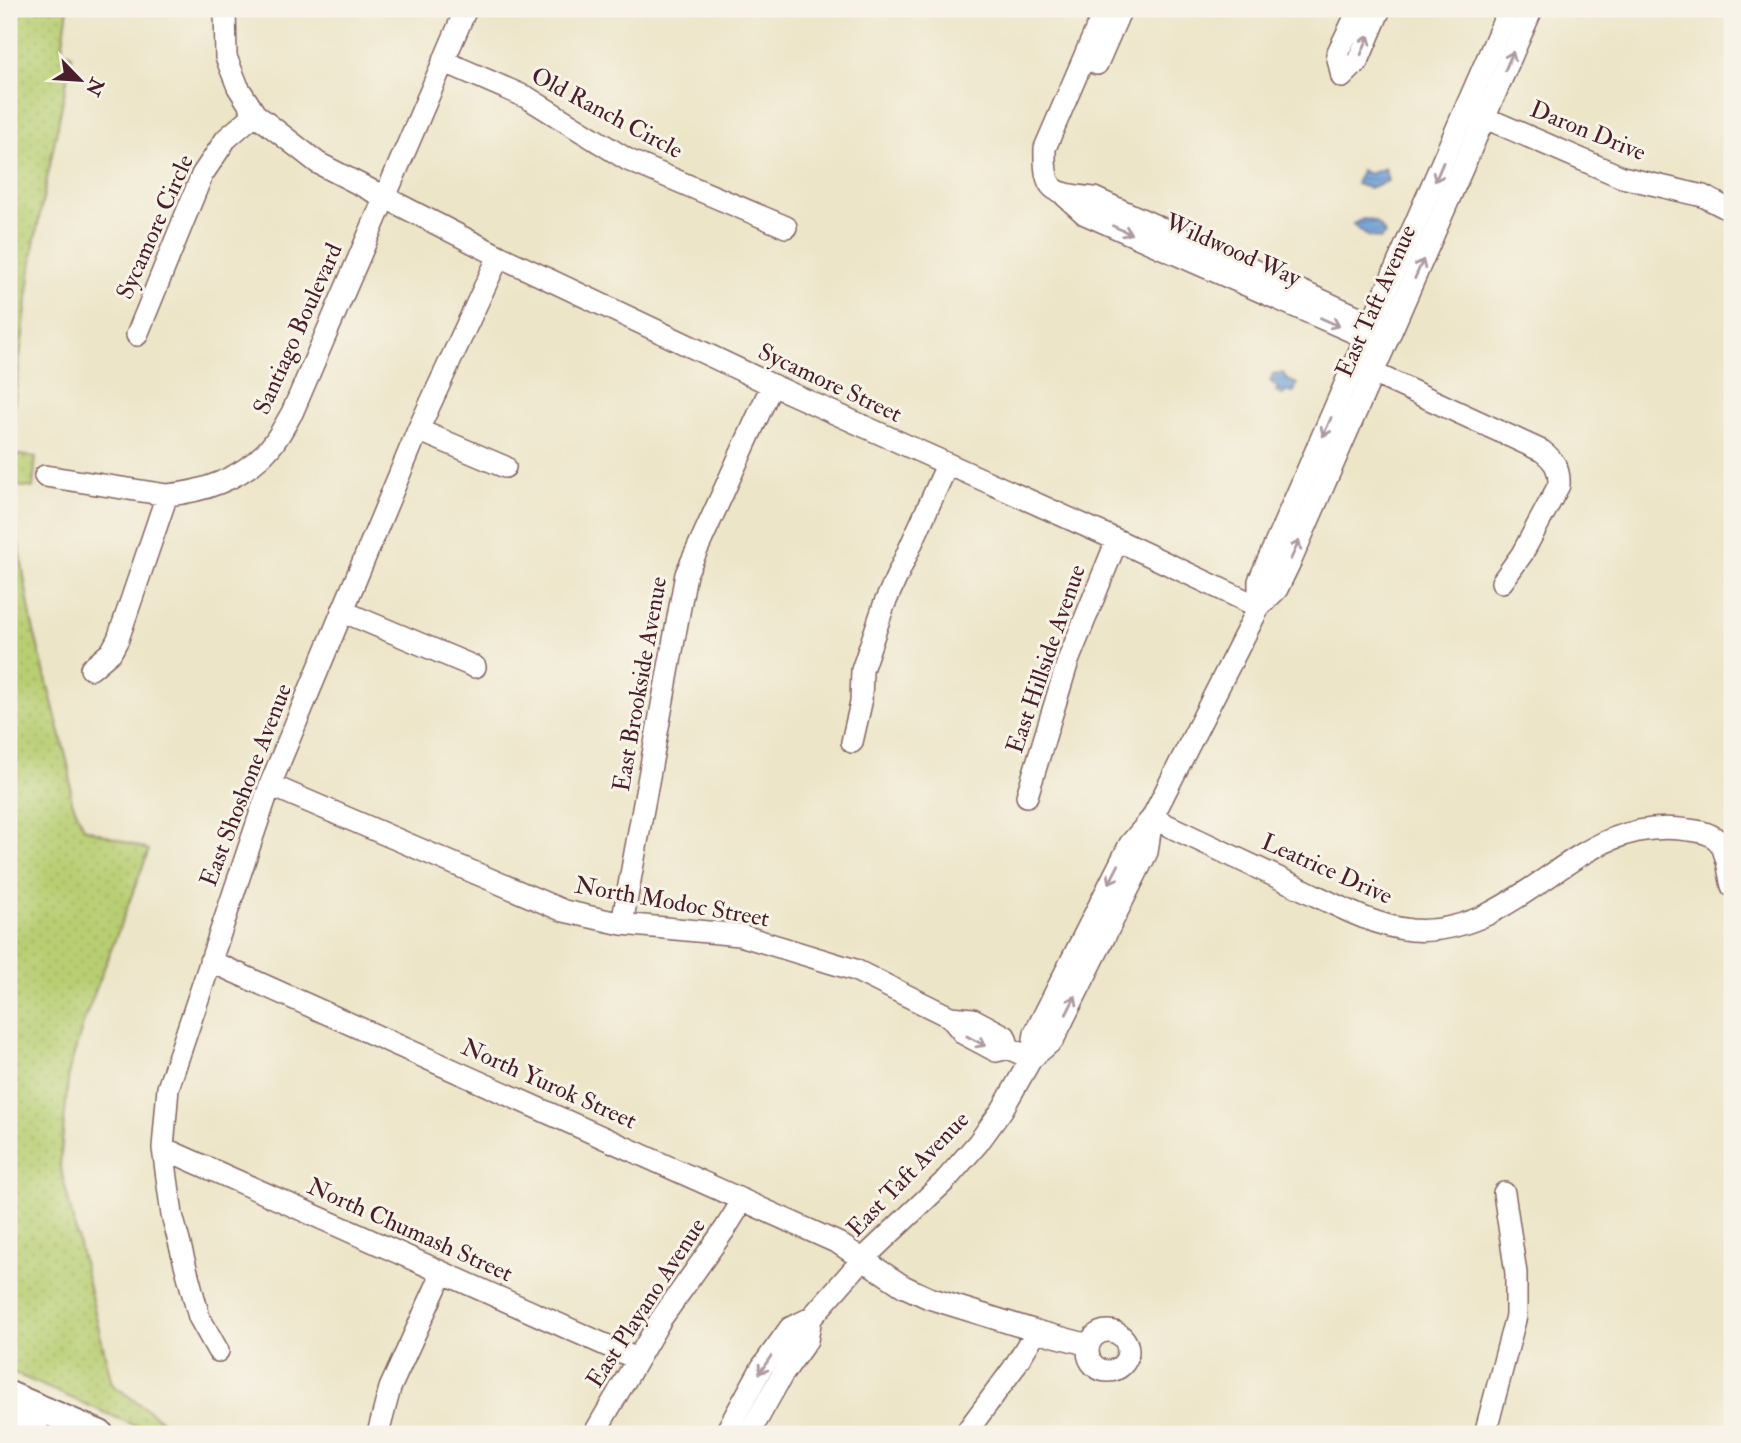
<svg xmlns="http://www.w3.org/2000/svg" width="1741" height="1443" font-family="'IM FELL Double Pica',serif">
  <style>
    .grass { fill: url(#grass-dots); stroke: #81764e; stroke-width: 2 }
    .water { fill: url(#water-rules); stroke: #5a5e80; stroke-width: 2 }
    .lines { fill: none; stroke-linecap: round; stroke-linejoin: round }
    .minor-casing { stroke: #836462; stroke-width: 24 }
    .major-casing { stroke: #836462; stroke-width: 30 }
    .minor { stroke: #fff; stroke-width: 21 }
    .major { stroke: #fff; stroke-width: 26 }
    .oneway { stroke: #ae9aa0 }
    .labels { text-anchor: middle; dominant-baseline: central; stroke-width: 6; stroke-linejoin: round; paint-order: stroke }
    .street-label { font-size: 24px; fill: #4a1f2b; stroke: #f7f3e8 }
  </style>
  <defs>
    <pattern id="grass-dots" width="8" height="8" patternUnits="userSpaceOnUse" patternTransform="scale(1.75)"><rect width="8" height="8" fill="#b8ce72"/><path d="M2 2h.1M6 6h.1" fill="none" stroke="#a0b063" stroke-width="1.8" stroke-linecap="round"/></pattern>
    <pattern id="water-rules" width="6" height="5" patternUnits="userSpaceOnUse" patternTransform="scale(1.75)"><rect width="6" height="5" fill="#6a9ed6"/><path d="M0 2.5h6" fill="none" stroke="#5980ae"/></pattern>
  </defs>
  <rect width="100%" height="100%" fill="#f7f3e8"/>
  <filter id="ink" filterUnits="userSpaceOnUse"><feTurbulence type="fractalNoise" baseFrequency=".0143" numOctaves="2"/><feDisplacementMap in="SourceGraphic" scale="14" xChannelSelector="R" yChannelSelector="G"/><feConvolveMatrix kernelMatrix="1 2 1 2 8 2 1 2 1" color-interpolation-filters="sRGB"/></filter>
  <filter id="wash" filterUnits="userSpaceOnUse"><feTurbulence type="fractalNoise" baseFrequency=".00686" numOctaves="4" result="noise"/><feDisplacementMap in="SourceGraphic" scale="28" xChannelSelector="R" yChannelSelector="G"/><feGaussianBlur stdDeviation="1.57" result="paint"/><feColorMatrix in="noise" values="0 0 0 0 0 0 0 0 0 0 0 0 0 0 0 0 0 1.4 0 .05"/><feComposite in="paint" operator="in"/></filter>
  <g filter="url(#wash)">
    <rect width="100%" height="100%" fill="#ede5c8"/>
    <path class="grass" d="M9,9H68L62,50L72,55L34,244L9,446Z
      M9,454L36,457L33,488L9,485Z
      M9,487L32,623L70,772L71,799L84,828L149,850L84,1021L69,1071L60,1165L112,1384L168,1425L188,1434H154L9,1371V1259L12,1248L9,1242Z"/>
    <path class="water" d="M1385,168L1388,181L1369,188L1356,184L1361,170L1369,174Z
      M1363,219C1375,220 1380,223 1385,234L1380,239L1367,236L1353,224Z
      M1283,373L1288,380L1297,384L1294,392H1287L1282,395L1276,391L1278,388L1270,381L1273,374Z"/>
  </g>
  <g filter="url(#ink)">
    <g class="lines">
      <defs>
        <path id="minor" d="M225,9L226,57L238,87L255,114L318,163L499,256L772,385L1117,540L1259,607
          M1105,9L1045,148C1044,193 1052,193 1094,198L1383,328
          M443,61L528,98L628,160L786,227
          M1097,64L1121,9
          M1342,77L1358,61L1380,9
          M1342,77L1337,54L1359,9
          M1474,113L1622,177L1703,196L1732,211
          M1064,195L1085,214L1378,343
          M137,335L202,175L226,139L255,114
          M1362,368L1542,451C1554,460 1560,469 1559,485L1522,554L1502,582
          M418,430L505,467
          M45,476L167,495C203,492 239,479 265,453C277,442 284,426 292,413L466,9
          M1259,607V581L1509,9
          M342,611L475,667
          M91,669L111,652L118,639L167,495
          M852,742L861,703L862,670L884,605L947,465
          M270,785L564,911L622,924L740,935L855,970L950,1017L973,1019L1005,1036L1009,1048L1031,1059
          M1027,796L1068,661L1117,540
          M1152,818C1202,842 1252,865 1302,889C1336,905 1373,926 1411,930C1437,932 1465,925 1488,914C1559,879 1602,817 1689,830C1701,831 1715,834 1721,845C1728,857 1729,874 1732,886
          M622,924L686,574L772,385
          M210,961L838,1243L903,1286L929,1298L1036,1331L1089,1345
          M950,1017L964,1034L996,1051L1009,1048
          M1031,1059L1053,1040L1147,852L1152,818
          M163,1148L637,1359
          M1088 1351a20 20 0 1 1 40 0a20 20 0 1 1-40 0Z
          M218,1351L199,1317L172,1215L163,1148L168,1088L270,785L418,430L499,256
          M379,1430L390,1388L442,1274
          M594,1434L661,1319L725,1229L743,1200
          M725,1434L762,1367L790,1328L811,1318L863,1259L944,1182L978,1143L1002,1110L1031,1059L1035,1033L1130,844L1152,818L1259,607L1277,589L1292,558L1532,9
          M749,1434L782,1375L807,1340L811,1318
          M965,1434L1013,1369L1036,1331
          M1485,1434L1516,1316V1273L1504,1193"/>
        <path id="major" d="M9,1395L100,1434
          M9,1422L37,1434"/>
      </defs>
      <use href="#minor" class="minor-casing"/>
      <use href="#major" class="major-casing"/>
      <use href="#minor" class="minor"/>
      <use href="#major" class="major"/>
    </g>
    <defs><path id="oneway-shaft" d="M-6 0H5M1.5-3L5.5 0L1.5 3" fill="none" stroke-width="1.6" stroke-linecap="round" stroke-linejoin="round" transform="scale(1.75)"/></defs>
    <g class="oneway">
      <use href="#oneway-shaft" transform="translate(1365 45) rotate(-68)"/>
      <use href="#oneway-shaft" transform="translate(1509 61) rotate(-67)"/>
      <use href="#oneway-shaft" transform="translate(1439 172) rotate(113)"/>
      <use href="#oneway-shaft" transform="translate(1122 230) rotate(24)"/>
      <use href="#oneway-shaft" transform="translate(1419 269) rotate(-66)"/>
      <use href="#oneway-shaft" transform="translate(1330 322) rotate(24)"/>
      <use href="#oneway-shaft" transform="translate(1327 427) rotate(114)"/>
      <use href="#oneway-shaft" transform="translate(1295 550) rotate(-65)"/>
      <use href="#oneway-shaft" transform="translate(1114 874) rotate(117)"/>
      <use href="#oneway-shaft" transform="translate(1071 1005) rotate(-63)"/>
      <use href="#oneway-shaft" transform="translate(976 1041) rotate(28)"/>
      <use href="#oneway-shaft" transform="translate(765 1365) rotate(124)"/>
    </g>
  </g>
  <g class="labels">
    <g class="street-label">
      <text transform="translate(607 113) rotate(28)">Old Ranch Circle</text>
      <text transform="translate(1588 131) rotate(22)">Daron Drive</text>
      <text transform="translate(155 227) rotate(-66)">Sycamore Circle</text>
      <text transform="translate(1233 250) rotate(24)">Wildwood Way</text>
      <text transform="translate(1376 301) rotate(-66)">East Taft Avenue</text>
      <text transform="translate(298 329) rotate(-66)">Santiago Boulevard</text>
      <text transform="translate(830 383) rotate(25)">Sycamore Street</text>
      <text transform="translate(1046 659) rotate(-71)">East Hillside Avenue</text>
      <text transform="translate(640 684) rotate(-80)">East Brookside Avenue</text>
      <text transform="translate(246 785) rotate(-69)">East Shoshone Avenue</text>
      <text transform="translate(1327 869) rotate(24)">Leatrice Drive</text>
      <text transform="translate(672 902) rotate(10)">North Modoc Street</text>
      <text transform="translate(549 1084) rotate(24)">North Yurok Street</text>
      <text transform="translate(908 1174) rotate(-46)">East Taft Avenue</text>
      <text transform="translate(410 1230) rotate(24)">North Chumash Street</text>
      <text transform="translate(646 1303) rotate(-57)">East Playano Avenue</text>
    </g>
  </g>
  <rect width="1741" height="1443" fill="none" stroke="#f7f3e8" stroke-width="35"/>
  <g transform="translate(80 80) rotate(115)" stroke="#f7f3e8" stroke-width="5" paint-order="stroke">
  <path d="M0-5L12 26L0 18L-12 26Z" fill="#4a1f2b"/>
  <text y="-10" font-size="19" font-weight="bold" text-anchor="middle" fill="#4a1f2b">N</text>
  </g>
</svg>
